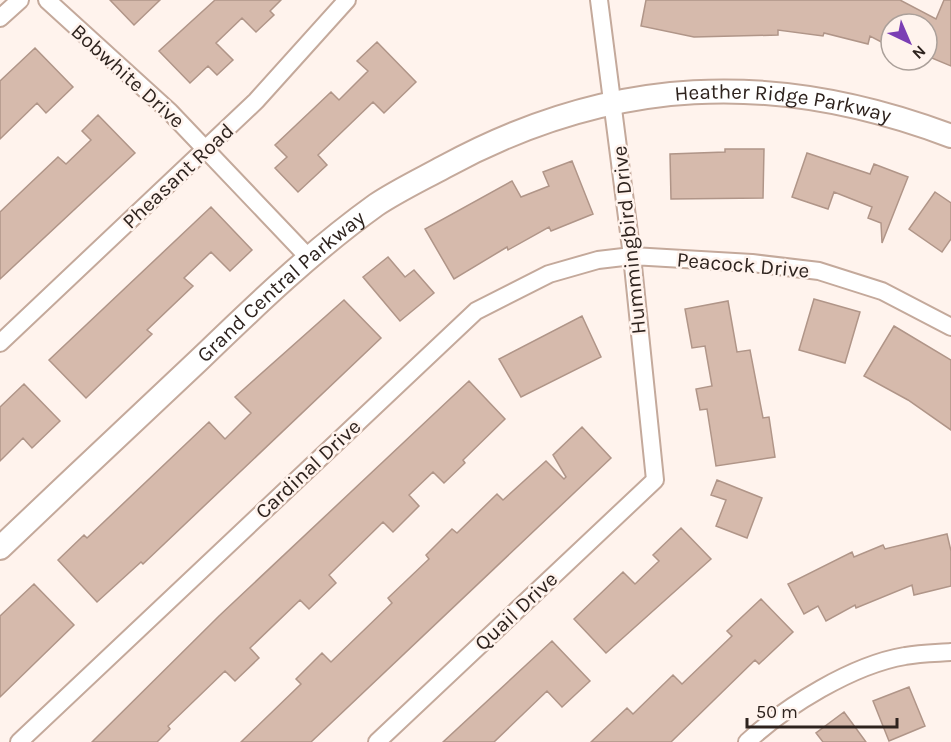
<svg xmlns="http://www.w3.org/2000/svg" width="951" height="742" font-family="Karla,sans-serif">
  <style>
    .building { fill: #d6baac; stroke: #b09588; stroke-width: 1.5 }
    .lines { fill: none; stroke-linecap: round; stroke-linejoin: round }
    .street-casing { stroke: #c4a99b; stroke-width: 20 }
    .secondary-casing { stroke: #c4a99b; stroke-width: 26 }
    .street { stroke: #fff; stroke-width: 16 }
    .secondary { stroke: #fff; stroke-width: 22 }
    .labels { text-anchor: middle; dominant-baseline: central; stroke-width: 5; stroke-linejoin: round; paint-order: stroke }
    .street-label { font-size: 21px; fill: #2e231e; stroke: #fff3ed }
  </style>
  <rect width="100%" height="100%" fill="#fff3ed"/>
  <path class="building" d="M110,0H160L134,25Z
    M215,0H281L270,11L274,15L256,32L242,18L216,43L233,60L217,75L208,66L190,83L159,51Z
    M646,0H900L936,19L944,0H951V66L927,56V24H891V47L870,36L868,44L824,33L823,36L778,30V35L694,37L641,26Z
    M377,42L416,82L384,113L373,102L318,155L327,165L298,192L275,168L287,157L275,145L331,92L339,100L368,71L357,61Z
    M35,48L73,87L46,113L37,103L0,139V81Z
    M98,115L135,153L0,279V212L58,157L66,164L91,140L82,131Z
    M725,149H764L763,198L671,199L670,154L725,152Z
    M807,153L870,174L874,164L908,177L882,243L881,223L868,218L872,207L834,192L828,209L792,197Z
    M572,161L593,214L551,231L549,227L508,250L507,247L454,279L425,229L512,181L521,197L549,186L543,172Z
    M935,192L951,203V239L942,252L909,229Z
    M211,207L252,250L230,271L211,252L184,278L193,286L147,330L152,334L86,398L49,360Z
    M388,257L405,277L414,270L434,293L400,321L363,277Z
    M814,299L860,312L845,363L799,350Z
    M344,300L381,338L143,564L141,562L97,602L58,560L84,535L87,538L209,422L225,439L251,413L235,397Z
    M728,301L737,352L750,350L763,418L769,417L775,457L716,466L707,409L700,410L696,389L712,386L705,346L692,348L685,309Z
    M582,316L601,357L521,397L499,359Z
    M894,326L951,360V430L908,400L864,376Z
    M469,381L505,419L463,460L465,463L444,483L433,472L409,495L419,506L393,532L383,522L329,575L336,583L309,609L300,600L250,648L259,658L235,681L225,671L168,726L170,729L157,742H92L219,616Z
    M24,384L60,421L32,448L23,438L0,461V407Z
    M582,427L611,458L311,742H241L301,684L296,679L322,653L331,662L392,603L388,598L429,559L426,555L452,529L457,533L497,494L503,500L546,461L564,479L566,477L553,455Z
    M717,480L762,498L747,538L716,526L726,500L711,495Z
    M681,528L711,559L606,653L574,619L623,572L635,584L659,561L653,555Z
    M947,534L951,551V586L914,595L912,585L856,608L855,605L826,621L818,606L804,614L788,584L852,552L854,557L883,545L885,549Z
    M34,584L74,625L0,697V616Z
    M761,599L793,632L759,664L755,660L671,742H591L627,708L633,714L673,675L682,684L732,636L727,631Z
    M552,641L590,681L562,707L547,691L494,742H443Z
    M909,687L925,726L889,741L873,701Z
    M844,712L866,742H823L816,733Z"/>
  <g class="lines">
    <defs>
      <path id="street" d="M47,0L170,112L308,257
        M0,18L20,0
        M0,343L256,101L347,0
        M19,742L476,311L549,274L598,260L632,256L752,263L819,271L882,291L951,327
        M377,742L655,480L632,256L599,0
        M747,742C786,706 852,665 905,656C920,653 936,653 951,652"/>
      <g id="secondary">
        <path id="s1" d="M0,548C66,485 133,422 199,360C256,305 312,251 376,205C397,191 422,179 444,167C611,76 774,69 951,136"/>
      </g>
    </defs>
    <use href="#street" class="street-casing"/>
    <use href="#secondary" class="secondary-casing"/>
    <use href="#street" class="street"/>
    <use href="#secondary" class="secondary"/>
  </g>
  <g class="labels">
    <g class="street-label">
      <text transform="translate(128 76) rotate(42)">Bobwhite Drive</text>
      <text stroke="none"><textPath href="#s1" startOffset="940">Heather Ridge Parkway</textPath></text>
      <text transform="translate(178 176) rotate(-43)">Pheasant Road</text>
      <text transform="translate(629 240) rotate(-96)">Hummingbird Drive</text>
      <text transform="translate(743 265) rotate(5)">Peacock Drive</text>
      <text stroke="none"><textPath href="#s1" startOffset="384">Grand Central Parkway</textPath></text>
      <text transform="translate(308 469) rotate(-43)">Cardinal Drive</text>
      <text transform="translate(516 611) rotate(-43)">Quail Drive</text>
    </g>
  </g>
  <g transform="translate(909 42) rotate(136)"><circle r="28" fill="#fff3ed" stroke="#aba09a" stroke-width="1.5"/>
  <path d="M0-4.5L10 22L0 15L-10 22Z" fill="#7b3eb4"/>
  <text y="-9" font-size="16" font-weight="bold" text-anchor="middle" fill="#2e231e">N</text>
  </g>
  <path d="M747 718v9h150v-9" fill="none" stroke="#2e231e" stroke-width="3"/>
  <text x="756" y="718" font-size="18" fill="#2e231e" stroke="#fff3ed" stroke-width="4.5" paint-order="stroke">50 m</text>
</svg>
